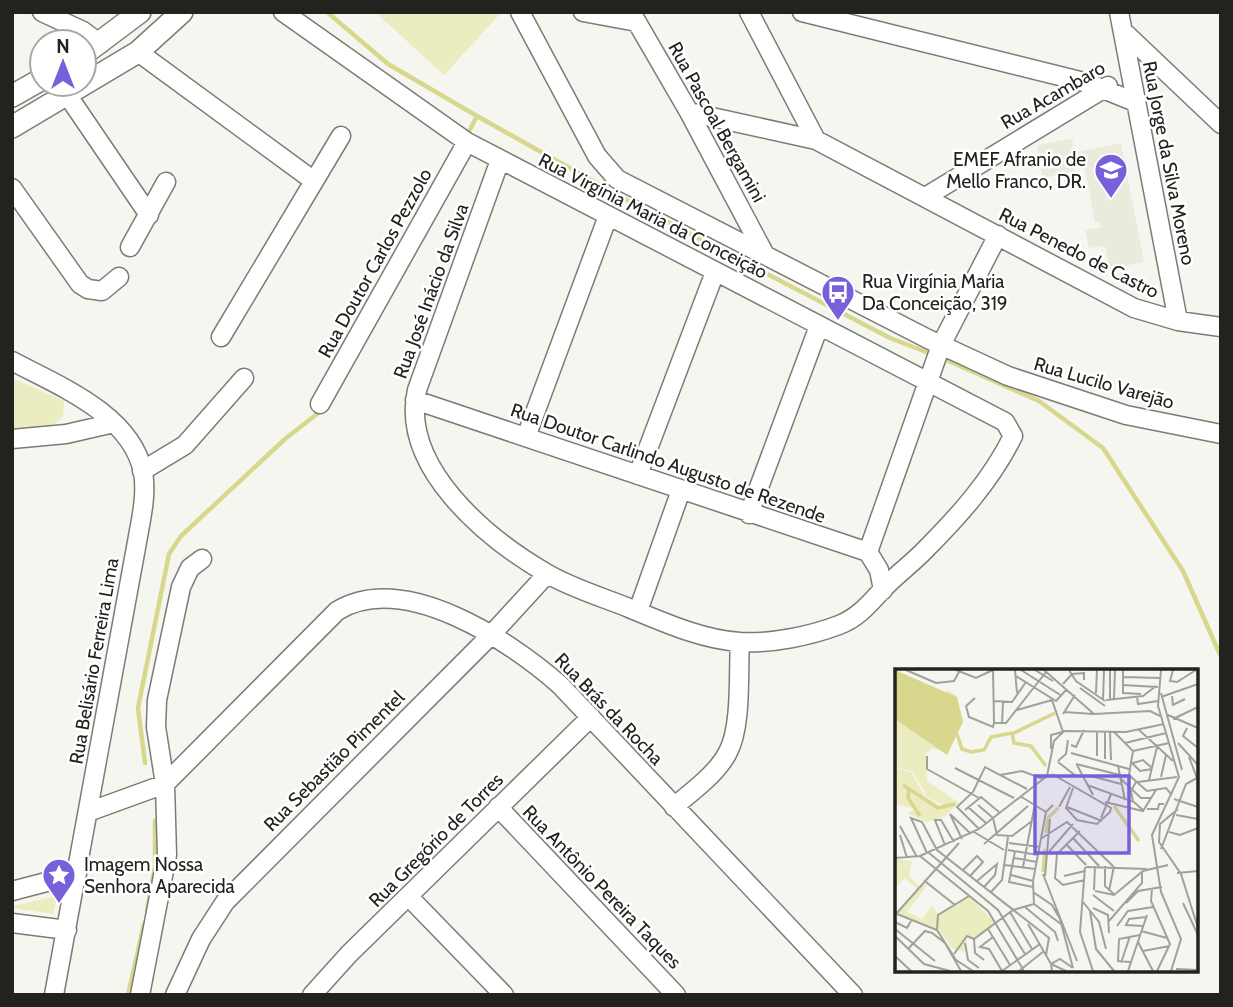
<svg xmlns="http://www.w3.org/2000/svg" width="1233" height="1007" font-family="Cabin,sans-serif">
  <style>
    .built { fill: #ebebdd }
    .green { fill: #ebecbf }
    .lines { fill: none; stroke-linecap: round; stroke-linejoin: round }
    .stream { stroke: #d7d78e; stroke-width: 4.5 }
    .minor-casing { stroke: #7c7c76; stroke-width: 21 }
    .major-casing { stroke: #7c7c76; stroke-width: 24 }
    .minor { stroke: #fff; stroke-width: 18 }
    .major { stroke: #fff; stroke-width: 21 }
    .labels { text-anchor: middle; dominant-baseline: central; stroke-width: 5; stroke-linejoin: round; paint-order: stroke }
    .street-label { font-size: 19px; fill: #22221f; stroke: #fff }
    .poi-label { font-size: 19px; fill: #22221f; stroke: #fff; text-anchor: start }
    .inset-river { fill: none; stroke: #d7d78e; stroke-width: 3.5 }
    .inset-road { fill: none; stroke: #a1a19c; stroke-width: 2 }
    .view { fill: #7860db; fill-opacity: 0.15; stroke: #7860db; stroke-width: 3.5 }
    .inset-edge { fill: none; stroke: #22221f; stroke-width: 3.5 }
  </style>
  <rect width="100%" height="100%" fill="#f6f6f0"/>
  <path class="built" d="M1069,139L1073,140L1072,153L1121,143L1144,262L1109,269L1105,246L1089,248L1085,230L1101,227L1099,222H1095L1083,159L1073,160L1075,172L1043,178L1037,145Z"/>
  <path class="green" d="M375,12H498L500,14L444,75Z
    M12,378L64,401L63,416L52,426L12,430Z
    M57,896L53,914L12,908V906Z"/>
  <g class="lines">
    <path class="stream" d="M327,12L388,64L477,116L637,206L890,338L934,355
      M466,137L477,116
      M942,358L1039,401L1103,448L1183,571L1221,657
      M145,763L138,708L169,554L181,536L285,439L322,410
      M147,911L155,866V821
      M128,995L144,924"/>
    <defs>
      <path id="minor" d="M42,12L83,31L100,44
        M283,12L467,142L1005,422L1013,436C991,481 957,518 922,553C910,565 895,576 883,589C870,603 858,618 839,625C810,636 771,644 740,642C703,640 663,622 629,608C602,597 571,588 546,573C486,538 400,467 417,390L500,160
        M520,12L597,156L617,179L928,339L1008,376L1126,415L1221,434
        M583,12L637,22
        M631,12L689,112L764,253
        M749,12L816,140
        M802,12L1088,83L1135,102
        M1119,12L1178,321
        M1123,31L1221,124
        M138,52L314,181
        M68,96L149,215
        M689,112L816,140L1134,308L1178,321L1221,327
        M12,188L80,284L88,289L102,291L119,277
        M927,196L1108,86
        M130,247L166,182
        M221,337L341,136
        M12,361C59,386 131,414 143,472C147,495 141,519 137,542L54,995
        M415,400L868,552L879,570L883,590
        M320,404L467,142
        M526,437L608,216
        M12,439L66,434L114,423
        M142,471L185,445L244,378
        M638,475L715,272
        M749,514L819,326
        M868,552L941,345L998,235
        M638,611L681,490
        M498,807L676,995
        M674,807C692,791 717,774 728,752C742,726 738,672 740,642
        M88,812L165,784L337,611C404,570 510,641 560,685L853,995
        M12,891L77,874
        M409,897L504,995
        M12,923L67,930
        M140,995L167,855L165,784L156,727L157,700L181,587L190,568L202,559
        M175,995L201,939L225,902L491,635L547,574
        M312,995L349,954L591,717"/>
      <path id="major" d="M84,54L140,12
        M12,96L42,79
        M12,127L138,52L182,12"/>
    </defs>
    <use href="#minor" class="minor-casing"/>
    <use href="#major" class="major-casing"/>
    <use href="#minor" class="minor"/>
    <use href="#major" class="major"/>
  </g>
  <defs>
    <symbol id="school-pin" viewBox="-11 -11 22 30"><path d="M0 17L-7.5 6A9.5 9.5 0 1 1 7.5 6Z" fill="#7860db" stroke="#fff"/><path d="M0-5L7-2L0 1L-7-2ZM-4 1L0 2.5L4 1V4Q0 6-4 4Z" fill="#fff"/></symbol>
    <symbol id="bus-pin" viewBox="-11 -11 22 30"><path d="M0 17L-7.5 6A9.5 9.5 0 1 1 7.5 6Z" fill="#7860db" stroke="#fff"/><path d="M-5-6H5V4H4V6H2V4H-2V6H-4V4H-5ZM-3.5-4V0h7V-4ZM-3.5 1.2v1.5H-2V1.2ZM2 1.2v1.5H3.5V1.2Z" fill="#fff"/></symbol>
    <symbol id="sight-pin" viewBox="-11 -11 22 30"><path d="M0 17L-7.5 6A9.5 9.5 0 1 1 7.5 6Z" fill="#7860db" stroke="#fff"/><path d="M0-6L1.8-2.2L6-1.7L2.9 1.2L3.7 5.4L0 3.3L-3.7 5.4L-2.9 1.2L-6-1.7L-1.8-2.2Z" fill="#fff"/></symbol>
  </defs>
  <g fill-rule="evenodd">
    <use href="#school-pin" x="1092" y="151" width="38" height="52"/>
    <use href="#bus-pin" x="819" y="273" width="38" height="52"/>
    <use href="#sight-pin" x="40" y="856" width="38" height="52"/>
  </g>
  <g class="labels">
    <g class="street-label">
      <text transform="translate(1053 95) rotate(-30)">Rua Acambaro</text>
      <text transform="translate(717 122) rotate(61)">Rua Pascoal Bergamini</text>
      <text transform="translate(1169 163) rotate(79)">Rua Jorge da Silva Moreno</text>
      <text transform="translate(653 216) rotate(27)">Rua Virgínia Maria da Conceição</text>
      <text transform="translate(1079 253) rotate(27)">Rua Penedo de Castro</text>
      <text transform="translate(375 263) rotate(-61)">Rua Doutor Carlos Pezzolo</text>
      <text transform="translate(431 291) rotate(-70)">Rua José Inácio da Silva</text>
      <text transform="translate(1104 383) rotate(16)">Rua Lucilo Varejão</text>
      <text transform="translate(668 463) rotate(19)">Rua Doutor Carlindo Augusto de Rezende</text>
      <text transform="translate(94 661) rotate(-80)">Rua Belisário Ferreira Lima</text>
      <text transform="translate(609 709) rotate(46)">Rua Brás da Rocha</text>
      <text transform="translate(334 761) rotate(-45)">Rua Sebastião Pimentel</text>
      <text transform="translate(436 840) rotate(-45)">Rua Gregório de Torres</text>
      <text transform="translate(602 887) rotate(46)">Rua Antônio Pereira Taques</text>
    </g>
    <g class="poi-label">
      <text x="1086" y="159" text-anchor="end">EMEF Afranio de<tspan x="1086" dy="22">Mello Franco, DR.</tspan></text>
      <text x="862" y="281">Rua Virgínia Maria<tspan x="862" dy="22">Da Conceição, 319</tspan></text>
      <text x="84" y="864">Imagem Nossa<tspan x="84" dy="22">Senhora Aparecida</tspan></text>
    </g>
  </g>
  <g transform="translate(895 669)">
    <rect width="303" height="303" fill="#f6f6f0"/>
    <path d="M54,21L62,28L68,53L53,84L37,79L31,85L32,112L64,134L49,148L31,153L12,144L23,140L0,135V99L17,104L30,128L48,138L39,141L52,138L32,128L18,103L0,98V47ZM0,190L17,192L14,207L24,217L33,215L12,243L27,250L37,237L43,244L74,227L100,254L79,270L72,267L69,283L56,279L47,265L2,245L22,220L10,209L0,219Z" fill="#ebecbf"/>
    <path d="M0,1L62,28L68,53L52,86L0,50Z" fill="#d7d78e"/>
    <path class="inset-river" d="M62,65L67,80L76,83L89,81L96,68L117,64L119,74L136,77L151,97M117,65L160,44M8,116L43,139L60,135M14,118L13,129L25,147M219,137L244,172M151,164L153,149L163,139M148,203L150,180"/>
    <path class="inset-road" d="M11,1L41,14L59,12L65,1M61,1L81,9L98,1M98,1L99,54M120,1L122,24M126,1L167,27M140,1L158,12M149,1L199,45L255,42L265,47M174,1L181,12L210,32M228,1V24L246,25M266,1L263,37L284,108L257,166L266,223L286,270L276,302M278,1L275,12L282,13L301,1M121,7L161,32L171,21M228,8L265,9M168,15L177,5L189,4V11M227,16L263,18M185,19L210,37M201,24L202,1M266,24L287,101M277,27L278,36L290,30M242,28L243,35L263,32M266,28L303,15M80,29L71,37L74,48L98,58L99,54M219,30L220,1M157,31L168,63M208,31L209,1M211,31L248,27L261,17M215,31V1M99,32L117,33L131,13M122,41L157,31M169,43L198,45M168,45L180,26M273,46L303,59M278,50L303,38M99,54H111L151,3M107,55L108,33M292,59L288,67L303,79M243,60L278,92M210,63V90M215,63L216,91M219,63L238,82L234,106L252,122L271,119L277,126M230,74L271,64M283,74L303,96M176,76L181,78L189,61M156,80V66L167,63M238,82L274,74M176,84L234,100M32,87V100L84,129M202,87V62M294,88L302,109M163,92L171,85L173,71M163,93L181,107M237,94L245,102L257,100M181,95L225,106M235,95L248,91L257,99M182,96L198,126M223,97L230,131M60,99L119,129M157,105L216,139L215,143L202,155L182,151L171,139L178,119M105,106L127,102L148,110M196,107L226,115M266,108L271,86M225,109L246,129H257M254,111L262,78M243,113L282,108M192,116L239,133L249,142M125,127L151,143M279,130L303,138M210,133L248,142L261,121M238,133L236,122L241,113M83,136L98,149L102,166L117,167L137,152M73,138L91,154M164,138L175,118M172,138L207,152M252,140H263L264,135H269M283,140L265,155L264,173L286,205L303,259M70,141L86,128L104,143M281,146L303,150M206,149L216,125M5,157L22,188M84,160L62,138L78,123L90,98L132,120M185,162L162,185L160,209L168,216L190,211M79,163L109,181M274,163L285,166L303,159M5,166L12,189M147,169L172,153L218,197M178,169L204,197M67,170L55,145L76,165M114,174L145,178M89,175L133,137M171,175L191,196M50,176L40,151H46L59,173M266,180L291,115L302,109M113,181L143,186M120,182L114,213L138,218M32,184L16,149L27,153L42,181L154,269L151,286M34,184L103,241L130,285M152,185L178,155M25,187L93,242L129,302M0,189L25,187L84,160L152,107L159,72L169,62L231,63L269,55M119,189L142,193M110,196L140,200M210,197V217L220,226M128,198L139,140M190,198L185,263L198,302M191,198L252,200M68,201L82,187L88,193L75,207M282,204L303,202M148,205L182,292M116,206L138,212M150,207L155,150M169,207L190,202M82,212L102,195L100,206L89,218M31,213L60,236M257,220L256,232L275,275L262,302M199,221L200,197M200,222L219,226L248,202L273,196M214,222L219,197M96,223L107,211L113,168M138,223L157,236L165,250L178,299M198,226L219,242M188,233L204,253L211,280M231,234L243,222L267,218M288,234L303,266M139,235L138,212L151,143L158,136M139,235L166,255M130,238L160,263L163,272M198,239L213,246L214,264M195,242L201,280L219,302M115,243L137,280M1,245L64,174M2,245L42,261L61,291L78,302M214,252L247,214V203M0,253L12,259L16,252M133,255L156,295L171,302M222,257L233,242L258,238M248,257L231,256L234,250L251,248M0,260L40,292M93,260L115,296M42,261L43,246L74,227M246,262L272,269M0,267L29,295L55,302M98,268L85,278L94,280L107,302M79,270L80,284L89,291M243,273L258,302M70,274L73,291L84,299M13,280L30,262L37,264L50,274L66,302M248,282L275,277M59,285L72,267L79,270L118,241L139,235M0,287L16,302M235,293L223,292L224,270L245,266M226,294L235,267M281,300L303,301M107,302L145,275M124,302L149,282M157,302L156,295L165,290L178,299M233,302L252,246"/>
    <path class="view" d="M140,107H234V184H140Z"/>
    <rect width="303" height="303" class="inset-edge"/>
  </g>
  <rect width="1233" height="1007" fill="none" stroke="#22221f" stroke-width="28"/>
  <g transform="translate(63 63)"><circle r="33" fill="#ffffff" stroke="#a7a7a5" stroke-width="2"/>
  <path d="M0-5L12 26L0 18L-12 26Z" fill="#7860db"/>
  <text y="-10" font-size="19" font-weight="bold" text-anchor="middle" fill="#22221f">N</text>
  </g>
</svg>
